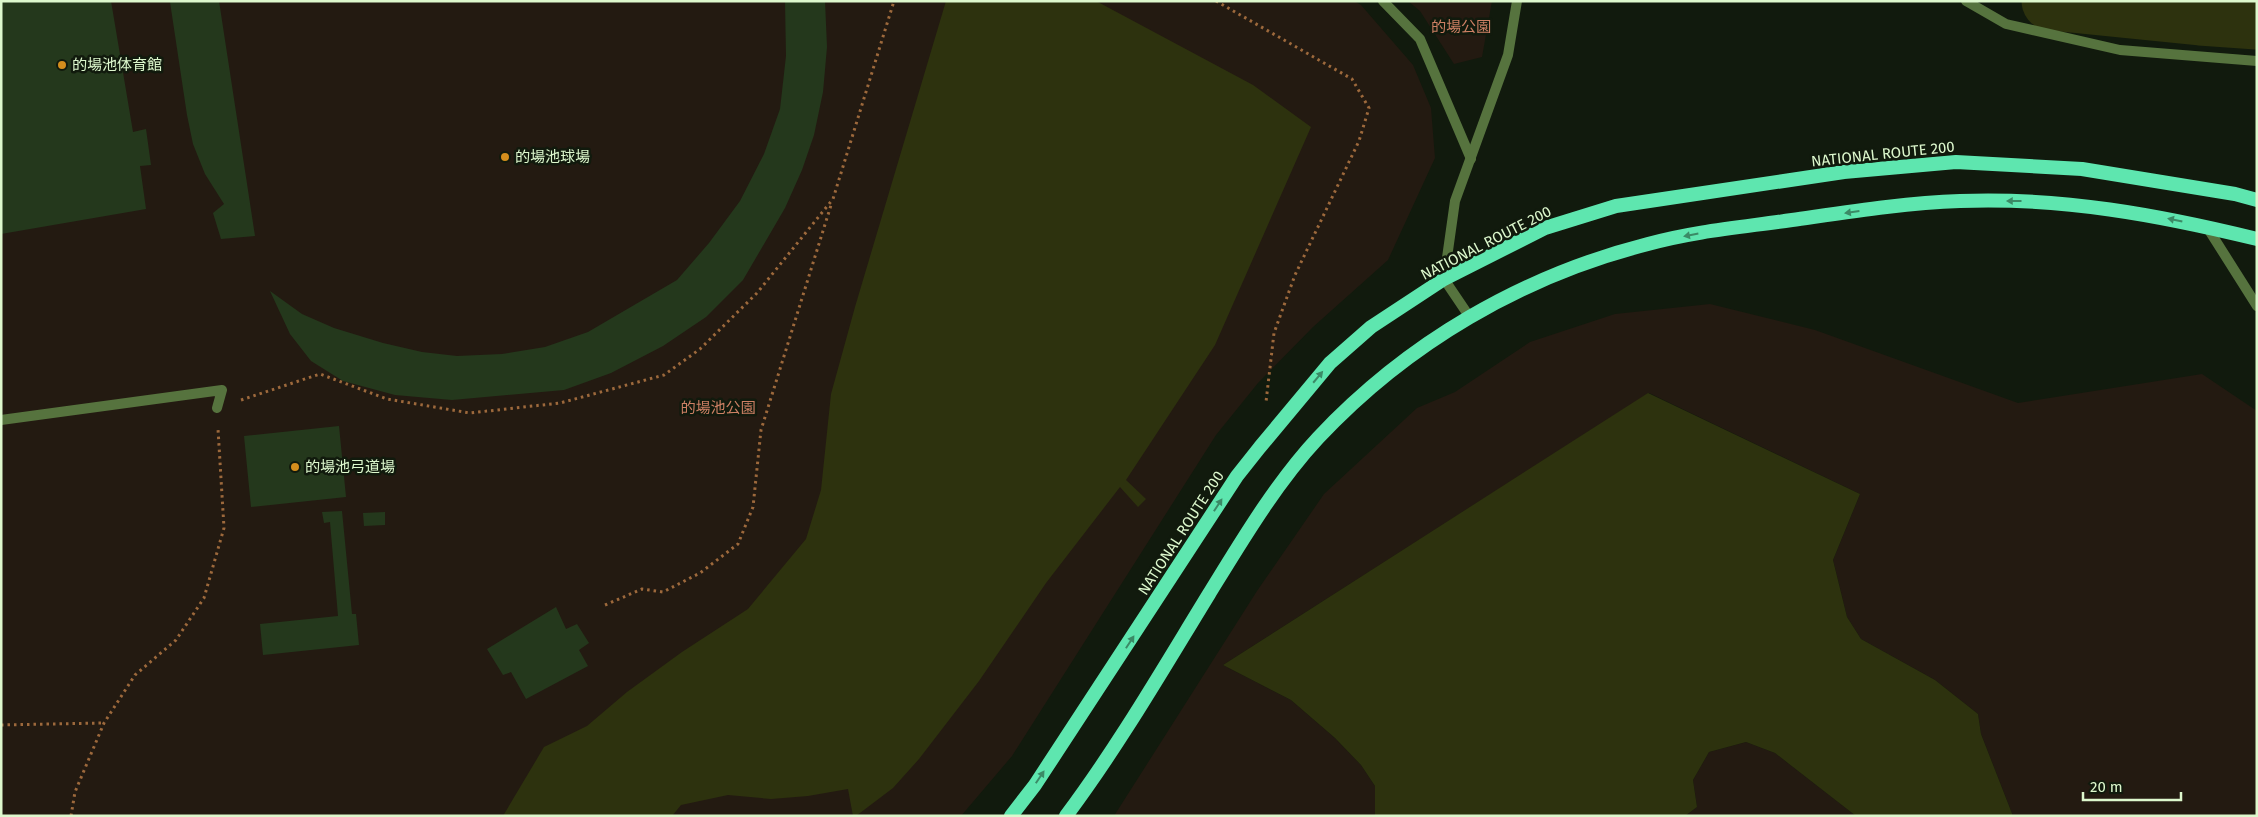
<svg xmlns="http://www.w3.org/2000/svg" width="2258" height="817" font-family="'Fira Sans','Noto Sans JP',sans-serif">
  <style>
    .green { fill: #231a11 }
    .water { fill: #2d320e }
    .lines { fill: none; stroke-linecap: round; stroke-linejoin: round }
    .river { stroke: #2d320e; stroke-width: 59 }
    .building { fill: #24381c }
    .path { stroke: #9d693c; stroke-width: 3; stroke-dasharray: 2.5 4; stroke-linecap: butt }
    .minor { stroke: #56733e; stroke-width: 10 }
    .tertiary { stroke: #56733e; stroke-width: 10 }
    .trunk { stroke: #5ee6af; stroke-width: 14 }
    .oneway { fill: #3b8a66 }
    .poi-dot { fill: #d48e1d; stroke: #111a0d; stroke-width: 2 }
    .labels { text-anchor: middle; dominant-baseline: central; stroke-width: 5; stroke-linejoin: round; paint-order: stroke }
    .park-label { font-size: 15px; fill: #cd8064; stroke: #111a0d }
    .poi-label { font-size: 15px; fill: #ddf8cd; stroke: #111a0d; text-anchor: start }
    .street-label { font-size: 15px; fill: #ddf8cd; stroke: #111a0d }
  </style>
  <rect width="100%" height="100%" fill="#111a0d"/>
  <path class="green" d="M1,1H1354L1361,5L1413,65L1431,108L1435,158L1388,260L1313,327L1258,383L1216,435L1012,756L961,816H1Z
    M1408,1H1492L1482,57L1454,64L1420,11Z
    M1710,304L1815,330L2018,403L2202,374L2257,411V816H2013L1981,734L1978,714L1935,680L1861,639L1847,617L1833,560L1860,494L1649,393L1223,665L1291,700L1335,738L1361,765L1375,786V816H1114L1257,591L1324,494L1417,408L1455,392L1530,342L1615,314Z
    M1746,742L1775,753L1856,816H1685L1697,807L1693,780L1709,752Z"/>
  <path class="water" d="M946,1H1096L1253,85L1311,127L1215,345L1126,480L1146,499L1138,507L1120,487L1046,583L979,681L919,759L893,788L856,816H853L848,789L808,796L771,799L728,795L681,805L672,816H503L544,747L587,726L627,692L682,652L748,609L806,539L821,490L831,394L855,307Z
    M1648,393L1860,494L1833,560L1847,617L1861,639L1935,680L1978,714L1981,734L2013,816H1856L1775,753L1746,742L1709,752L1693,780L1697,807L1685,816H1375V786L1361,765L1335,738L1291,700L1223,665Z"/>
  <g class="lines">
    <path class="river" d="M2051,1L2200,16L2257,20"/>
  </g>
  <path class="building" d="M1,1H111L133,132L146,129L151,165L140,166L146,209L1,234Z
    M178,1H219L255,236L221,239L213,213L224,204L205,174L193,144L187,115L170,2Z
    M785,1H825L827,47L823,92L814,135L802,170L785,208L743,280L706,317L663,346L611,373L564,390L452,400L395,395L343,381L311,361L290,334L270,291L302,314L334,328L383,343L422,352L457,356L502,354L545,347L588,332L677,280L709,243L740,201L764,154L780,109L786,56Z
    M339,426L346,497L251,507L244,436Z
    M342,511L352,614H356L359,645L263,655L260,624L338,616L330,522L324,523L322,512Z
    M385,512V525L364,526L363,513Z
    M556,607L566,629L577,624L589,643L579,650L588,666L526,699L511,672L503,675L487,649Z"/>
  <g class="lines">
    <path class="path" d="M1216,1L1352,79L1369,108L1359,141L1295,275L1274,333L1266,402
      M241,400L320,374L387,399L470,413L560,403L664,375L700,349L757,293L833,199L894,1
      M605,605L642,589L663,592L700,573L738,544L753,507L761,430L832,202
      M1,725L104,723
      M71,816L75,792L104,723L135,675L176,640L204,598L224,528L218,429"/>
    <path class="minor" d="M1383,1L1420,39L1471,159
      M1966,1L2006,24L2120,50L2257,61
      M2207,227L2257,306
      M1,420L222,390L217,408"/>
    <path class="tertiary" d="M1469,316L1444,279L1455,201L1508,55L1517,1"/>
    <path class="trunk" d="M1011,816L1035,785L1237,476L1260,447L1330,363L1371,327L1444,279L1545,228L1616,206L1844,172L1956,162L2082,169L2235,194L2257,200
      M1066,816C1119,745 1163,669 1209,594C1241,542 1276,483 1318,438C1407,343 1522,276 1648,244C1695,231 1744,227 1792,220C1848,212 1904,203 1960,201C2061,197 2159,215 2257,239"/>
  </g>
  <defs><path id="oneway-solid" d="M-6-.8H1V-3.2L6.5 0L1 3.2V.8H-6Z" transform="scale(1.25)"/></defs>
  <g class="oneway">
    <use href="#oneway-solid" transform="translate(2014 201) rotate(-180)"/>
    <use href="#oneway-solid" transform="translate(1852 212) rotate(172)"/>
    <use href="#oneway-solid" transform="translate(2175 220) rotate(-168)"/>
    <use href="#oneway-solid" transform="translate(1691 235) rotate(169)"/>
    <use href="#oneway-solid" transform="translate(1318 377) rotate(-50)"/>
    <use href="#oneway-solid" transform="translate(1218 505) rotate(-57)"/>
    <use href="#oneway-solid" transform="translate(1130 642) rotate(-57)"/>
    <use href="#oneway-solid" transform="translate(1040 777) rotate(-56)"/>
  </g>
  <g class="poi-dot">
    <circle cx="62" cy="65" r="5"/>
    <circle cx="505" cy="157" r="5"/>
    <circle cx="295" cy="467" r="5"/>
  </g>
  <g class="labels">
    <g class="park-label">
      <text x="1461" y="27">的場公園</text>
      <text x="718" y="408">的場池公園</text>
    </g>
    <g class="poi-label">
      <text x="72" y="65">的場池体育館</text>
      <text x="515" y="157">的場池球場</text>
      <text x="305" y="467">的場池弓道場</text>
    </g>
    <g class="street-label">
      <text transform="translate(1883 154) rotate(-6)">NATIONAL ROUTE 200</text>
      <text transform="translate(1486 243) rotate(-27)">NATIONAL ROUTE 200</text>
      <text transform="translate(1181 533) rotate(-57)">NATIONAL ROUTE 200</text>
    </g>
  </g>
  <rect width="2258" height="817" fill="none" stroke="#ddf8cd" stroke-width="5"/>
  <path d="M2083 792v8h98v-8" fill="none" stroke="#ddf8cd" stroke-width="2.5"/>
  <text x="2090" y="792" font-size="15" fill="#ddf8cd" stroke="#111a0d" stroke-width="4" paint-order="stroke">20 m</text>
</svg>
